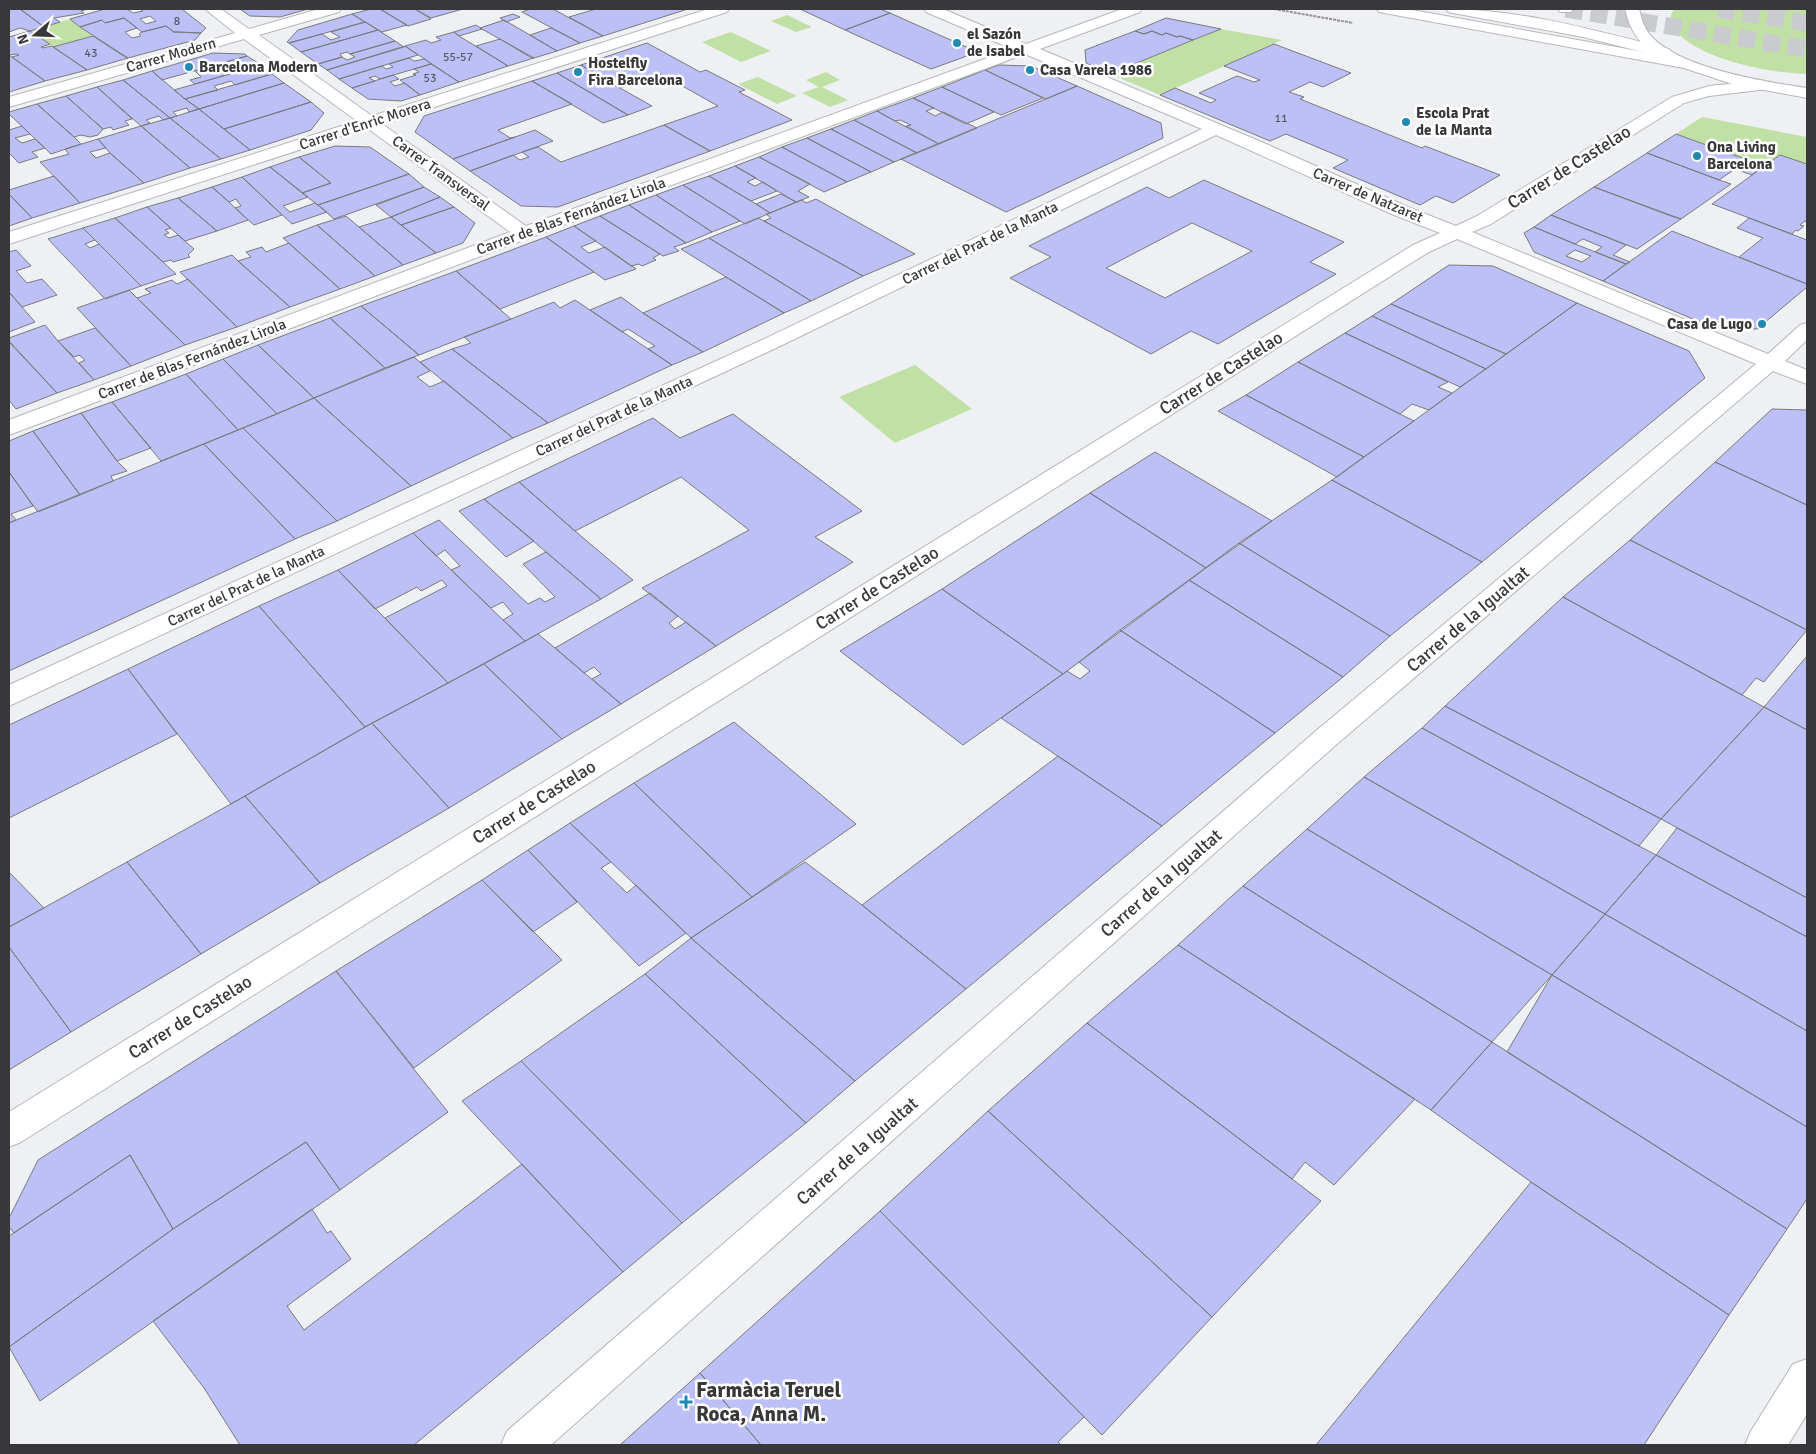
<svg xmlns="http://www.w3.org/2000/svg" width="1816" height="1454" font-family="Signika,sans-serif">
  <style>
    .green { fill: #c0e0a6 }
    .building { fill: #bdc0f7; stroke: #7a7a7e; fill-rule: evenodd }
    .lines { fill: none; stroke-linecap: round; stroke-linejoin: round }
    .highway-tunnel { stroke: #cacbcf; stroke-width: 17; stroke-dasharray: 17 8; stroke-linecap: butt }
    .minor-casing { stroke: #b6b7bb; stroke-width: 2 }
    .major-casing { stroke: #b6b7bb; stroke-width: 2 }
    .highway-casing { stroke: #b6b7bb; stroke-width: 2 }
    .path { stroke: #939396; stroke-width: 2; stroke-dasharray: 3 1; stroke-linecap: butt }
    .minor { fill: #fff; fill-rule: evenodd }
    .major { fill: #fff; fill-rule: evenodd }
    .highway { fill: #fff; fill-rule: evenodd }
    .poi-dot { fill: #1f8ab1; stroke: #fff; stroke-width: 2 }
    .labels { text-anchor: middle; dominant-baseline: central; stroke-width: 5; stroke-linejoin: round; paint-order: stroke }
    .far-number-label { font-size: 12px; fill: #595a69 }
    .far-poi-label { font-size: 15px; font-weight: bold; fill: #38383a; stroke: #fff; text-anchor: start }
    .far-street-label { font-size: 15px; fill: #38383a; stroke: #fff }
    .street-label { font-size: 18px; fill: #38383a; stroke: #fff }
    .near-poi-label { font-size: 21px; font-weight: bold; fill: #38383a; stroke: #fff; text-anchor: start }
  </style>
  <rect width="100%" height="100%" fill="#eff0f4"/>
  <path class="green" d="M1675,9H1807V74C1773,74 1690,58 1673,26C1669,20 1670,13 1675,9Z
    M787,15L812,27L796,32L771,21Z
    M70,19L93,36L53,47L30,31Z
    M1221,29L1282,40L1160,95L1110,74Z
    M731,32L771,51L741,62L702,42Z
    M826,72L840,80L822,87L848,100L830,107L802,93L819,87L806,80Z
    M758,77L797,96L777,104L738,84Z
    M1702,117L1807,137V164L1780,155L1764,166L1676,134Z
    M915,365L972,409L895,443L839,397Z"/>
  <path class="building" d="M9,9H20L44,27L30,31L20,28L9,32Z
    M20,9H88L81,11L84,13L54,18L60,22L44,27Z
    M105,9H127L133,13L143,11L140,9H182L206,28L201,33L178,32H174L166,26L142,32L124,18L105,23L102,20L80,27L70,19ZM150,16L156,21L146,24L140,19Z
    M240,9H308L280,17L250,16Z
    M371,9H380L407,25L382,32L352,14Z
    M380,9H415L431,19L408,26Z
    M415,9H463L431,18Z
    M530,9H553L603,36L580,43L522,12Z
    M596,9H688L603,36L569,17Z
    M800,9H880L890,13L845,30Z
    M890,13L928,30L978,52L931,69L845,30Z
    M352,14L365,22L289,43L287,42L298,30Z
    M513,14L520,17L506,22L500,18Z
    M124,18L137,28L125,32L132,38L141,36L139,34L142,32L166,26L174,32L201,33L195,40L128,58L80,27L102,20L105,23Z
    M1166,18L1221,29L1193,40L1180,36L1177,37L1166,33L1162,35L1152,31L1144,34L1135,31Z
    M504,20L530,35L557,51L534,58L480,28Z
    M365,22L378,30L301,52L289,43L322,34L331,40L340,37L331,32Z
    M476,25L482,29L459,36L454,32Z
    M551,28L567,36L580,43L557,51L530,35Z
    M378,30L395,41L350,54L347,52L340,54L342,57L318,64L301,52Z
    M30,31L50,44L41,47L42,48L52,46L87,70L45,81L12,57L19,55L17,54L9,55V37Z
    M1135,31L1144,34L1152,31L1162,35L1166,33L1177,37L1180,36L1193,40L1110,74L1086,63L1085,50Z
    M454,32L459,36L508,66L459,82L405,46L426,40L431,43L441,40L436,37Z
    M93,36L122,55L128,58L87,70L53,47Z
    M500,39L530,57L534,58L508,66L476,46Z
    M395,41L404,47L327,70L318,64L342,57L347,60L355,57L350,54Z
    M647,43L700,72L706,70L745,90L739,92L792,120L710,151L664,125L718,106L661,74L620,88L581,65Z
    M1274,44L1351,73L1323,87L1310,82L1289,92L1304,97L1300,99L1422,148L1425,146L1500,175L1453,203L1436,196L1420,205L1333,168L1348,160L1286,134L1270,141L1160,95L1175,88L1211,103L1216,100L1199,93L1237,76L1254,82L1260,80L1224,66Z
    M405,46L418,55L339,79L327,70Z
    M213,53L245,54L247,56L162,80L152,71Z
    M9,55L41,78L45,81L9,92Z
    M247,56L261,65L195,84L190,80L201,77L195,71Z
    M409,58L414,61L425,59L431,64L380,79L375,76L369,78L375,81L352,88L339,79L382,66L386,69L393,67L389,64Z
    M431,64L459,82L420,95L400,80L416,75L413,74L419,72L414,69Z
    M261,65L272,74L235,85L231,81L214,86L218,90L185,99L174,90Z
    M581,65L620,88L652,106L628,115L557,73Z
    M999,65L1031,66L1077,86L1046,99L985,70Z
    M985,70L1043,98L1001,115L942,87Z
    M152,71L185,99L199,109L189,112L187,108L173,112L177,116L170,118L123,80Z
    M557,73L628,115L603,123L532,81Z
    M272,74L284,83L199,109L185,99Z
    M393,75L399,79L390,82L395,86L405,83L420,95L401,101L368,99L352,88Z
    M123,80L170,118L163,120L159,116L146,120L150,123L141,126L97,87Z
    M532,81L572,104L498,130L510,138L515,137L453,159L415,132L424,116Z
    M284,83L311,102L224,129L199,109Z
    M1077,86L1161,123L1163,138L1006,212L901,159Z
    M97,87L132,119L125,121L129,125L113,130L111,127L103,129L66,96Z
    M942,87L994,112L966,124L913,98Z
    M66,96L103,129L98,135L90,137L81,135L74,137L37,104Z
    M913,98L934,108L926,111L935,116L943,112L977,128L939,144L906,126L911,125L900,120L895,121L877,111Z
    M311,102L324,113L311,130L250,150L224,129Z
    M37,104L74,137L81,144L51,154L9,114V112Z
    M199,109L224,129L250,150L221,159L170,118Z
    M877,111L895,121L939,144L917,153L854,120Z
    M170,118L221,159L190,168L141,126Z
    M854,120L917,153L894,162L831,129Z
    M664,125L710,151L558,207L521,206L470,171L513,155L520,160L529,157L522,152L538,147L561,162Z
    M22,126L30,134L15,138L22,143L35,139L45,148L32,152L38,157L19,163L9,153V130Z
    M141,126L190,168L144,183L110,153L98,139Z
    M831,129L894,162L871,172L807,138Z
    M535,130L553,141L470,171L453,159Z
    M1676,134L1734,155L1764,166L1752,175L1735,169L1719,180L1647,153Z
    M807,138L871,172L847,182L782,147Z
    M98,139L106,148L90,152L96,158L110,153L144,183L80,203L40,162L69,154L65,149Z
    M335,146L370,147L409,174L318,205L302,193L331,183L299,157Z
    M782,147L847,182L824,192L759,157Z
    M1647,153L1722,181L1731,184L1681,219L1594,187Z
    M1780,155L1807,164V222L1805,221L1800,225L1804,226L1798,231L1796,230L1792,234L1712,204Z
    M299,157L331,183L302,193L270,167Z
    M759,157L810,184L798,191L809,197L796,202L735,166Z
    M735,166L756,178L747,182L755,186L763,182L777,191L751,201L709,176Z
    M270,167L308,197L283,206L290,212L315,203L327,212L292,224L242,177Z
    M409,174L424,187L334,219L318,205Z
    M54,176L80,203L32,218L9,194V190Z
    M709,176L756,204L770,213L745,224L683,185Z
    M242,177L282,215L254,225L235,208L241,206L236,199L229,202L212,187Z
    M1204,180L1344,242L1310,262L1336,274L1218,344L1191,331L1151,354L1010,278L1051,257L1029,246L1147,187L1169,198ZM1192,223L1252,251L1165,298L1106,268Z
    M683,185L740,221L712,232L656,195Z
    M212,187L229,202L248,220L217,231L178,198Z
    M424,187L440,197L391,217L376,205Z
    M1594,187L1671,216L1681,219L1637,249L1551,215Z
    M9,194L32,218L9,226Z
    M781,194L796,202L770,213L756,204Z
    M656,195L712,232L686,243L629,205Z
    M440,197L454,207L401,225L391,217Z
    M178,198L217,231L185,241L147,207Z
    M816,199L915,254L863,276L764,221L771,218L766,214L770,213L802,200L806,203Z
    M629,205L686,243L674,247L679,251L663,256L600,216Z
    M147,207L171,228L165,230L169,233L164,235L169,238L178,235L194,249L188,255L190,257L173,262L171,260L163,262L115,218Z
    M454,207L475,223L463,243L436,253L401,225Z
    M1551,215L1626,245L1613,255L1630,262L1626,264L1595,252L1602,247L1583,239L1575,244L1534,227Z
    M346,216L359,227L403,265L375,276L317,225Z
    M600,216L660,254L653,258L656,260L642,266L639,264L631,266L574,226Z
    M391,217L436,253L403,265L359,227Z
    M115,218L163,262L176,274L141,286L83,228Z
    M758,218L764,221L863,276L811,301L709,238Z
    M1749,218L1807,240V284L1739,257L1763,238L1737,228Z
    M317,225L375,276L340,289L283,238Z
    M574,226L596,241L581,247L589,253L605,247L636,269L605,280L546,237Z
    M1534,227L1575,244L1626,264L1603,281L1534,252L1524,233ZM1575,250L1591,256L1582,262L1566,256Z
    M83,228L95,240L85,244L90,248L99,244L141,286L105,299L48,239Z
    M1672,231L1807,284V287L1757,329L1714,328L1603,281Z
    M546,237L594,272L500,309L456,271Z
    M709,238L811,301L784,313L681,249Z
    M289,243L340,289L290,307L238,261L251,257L246,252L262,247L266,252Z
    M16,250L31,266L16,271L27,283L42,279L57,295L22,307L9,292V252Z
    M232,255L238,261L290,307L237,327L180,272Z
    M1449,265L1493,266L1577,303L1506,354L1391,304Z
    M456,271L511,319L419,355L361,306Z
    M726,277L784,313L703,352L643,313Z
    M188,279L237,327L185,345L137,298L151,293L145,289L172,280L177,284Z
    M129,290L137,298L185,345L131,366L77,308Z
    M9,292L35,322L9,332Z
    M621,297L643,313L703,352L672,365L648,349L655,346L628,329L622,332L590,310Z
    M575,300L672,365L548,423L452,349L471,343L464,337L511,319L554,302L560,308Z
    M1577,303L1689,351L1705,378L1482,562L1332,480Z
    M1391,304L1506,354L1486,369L1372,316Z
    M361,306L419,355L385,368L330,318Z
    M1372,316L1486,369L1460,387L1345,333Z
    M330,318L385,368L314,398L258,345Z
    M45,325L58,341L94,380L57,393L9,341V338Z
    M95,328L131,366L94,380L79,363L85,360L79,355L74,357L58,341Z
    M1345,333L1448,382L1438,387L1452,393L1429,410L1412,404L1400,414L1298,362Z
    M9,343H10L57,393L16,409L9,400Z
    M258,345L314,398L277,414L223,359Z
    M452,349L548,423L513,438L420,362Z
    M414,357L430,371L417,377L430,387L444,381L513,438L411,486L314,398Z
    M223,359L277,414L238,430L186,374Z
    M1298,362L1400,414L1414,421L1364,457L1246,395Z
    M186,374L238,430L161,461L112,402Z
    M1246,395L1364,457L1337,477L1218,411Z
    M314,398L411,486L337,521L243,428Z
    M112,402L151,448L117,461L81,413Z
    M1772,409L1807,410V505L1715,462Z
    M81,413L117,461L127,471L111,476L113,481L80,495L33,431Z
    M733,414L862,511L815,537L853,562L716,646L642,588L749,530L681,477L575,531L519,482L653,418L680,438Z
    M243,428L337,521L295,539L204,444Z
    M33,431L80,495L38,512L9,472V441Z
    M204,444L295,539L9,671V523Z
    M1155,452L1272,521L1206,568L1090,493Z
    M1715,462L1807,505V630L1630,540Z
    M9,472L33,506L11,514L16,520L9,523Z
    M1332,480L1482,562L1390,636L1239,543Z
    M519,482L575,531L633,580L601,599L484,499Z
    M1090,493L1206,568L1063,674L942,589Z
    M484,499L534,541L506,557L459,511Z
    M439,520L528,604L540,598L545,602L555,597L523,564L546,552L601,599L525,641L503,620L513,614L503,602L491,608L451,570L460,566L445,550L436,556L413,533Z
    M413,533L503,620L525,641L448,683L385,618L447,586L442,580L421,591L417,587L375,609L338,570Z
    M1630,540L1807,630L1764,682L1756,678L1742,695L1563,597Z
    M1239,543L1390,636L1343,677L1189,580Z
    M338,570L448,683L365,727L259,606Z
    M1189,580L1343,677L1275,733L1120,630Z
    M942,589L1063,674L963,745L840,651Z
    M650,593L678,616L669,623L675,629L686,622L716,646L621,704L592,679L601,674L594,667L584,673L555,648Z
    M1563,597L1764,707L1661,819L1445,706Z
    M259,606L365,727L231,804L128,669Z
    M1120,630L1275,733L1162,826L1001,718L1067,671L1080,679L1090,671L1079,662Z
    M538,634L555,648L621,704L562,739L484,664Z
    M1807,656V730L1764,707Z
    M484,664L562,739L449,808L372,723Z
    M128,669L177,734L9,818V725Z
    M1445,706L1661,819L1639,846L1422,728Z
    M1764,707L1807,730V898L1661,819Z
    M734,722L856,824L752,897L634,783Z
    M372,723L449,808L320,883L245,796Z
    M1422,728L1639,846L1656,855L1605,914L1364,777Z
    M1058,756L1162,826L966,989L862,905Z
    M1364,777L1605,914L1552,975L1307,829Z
    M634,783L752,897L691,938L570,823Z
    M245,796L320,883L201,954L127,862Z
    M570,823L611,862L601,868L627,893L636,885L686,933L639,966L528,850Z
    M1677,828L1807,898V937L1656,855Z
    M1307,829L1552,975L1492,1042L1243,886Z
    M528,850L577,902L533,932L482,880Z
    M1656,855L1807,937V1031L1605,914Z
    M127,862L201,954L71,1032L9,947V927Z
    M805,862L862,905L966,989L855,1081L691,938Z
    M9,872L44,908L9,927Z
    M482,880L562,960L414,1068L336,971Z
    M1243,886L1492,1042L1431,1110L1178,945Z
    M1605,914L1807,1031V1127L1552,975Z
    M691,938L855,1081L806,1123L645,974Z
    M1178,945L1415,1099L1334,1185L1305,1162L1292,1179L1087,1023Z
    M9,947L71,1032L9,1070Z
    M336,971L448,1112L340,1190L306,1142L173,1229L130,1155L14,1233L9,1227V1218L38,1160Z
    M645,974L806,1123L682,1223L521,1061Z
    M1552,975L1807,1127V1199L1787,1229L1507,1052Z
    M1087,1023L1321,1201L1212,1317L988,1111Z
    M1492,1042L1787,1229L1729,1315L1531,1182L1431,1110Z
    M521,1061L682,1223L623,1272L462,1101Z
    M988,1111L1212,1317L1102,1435L880,1211Z
    M306,1142L340,1190L40,1401L9,1347L173,1229Z
    M130,1155L173,1229L9,1347V1236Z
    M522,1164L623,1272L414,1445H240L204,1388L153,1321L312,1209L327,1233L331,1231L351,1259L287,1306L304,1330Z
    M1531,1182L1729,1315L1644,1445H1316Z
    M880,1211L1084,1417L1058,1442L1061,1445H761L700,1373Z
    M700,1373L761,1445H620Z"/>
  <g class="lines">
    <path class="highway-tunnel" d="M1566,9L1807,49
      M1718,9L1807,23"/>
    <defs>
      <path id="minor" d="M205,9H221L249,29L319,9H341L339,12L259,35L372,116L708,9H729L727,12L382,124L526,226L1012,49L926,12L924,9H943L1026,44L1122,9H1142L1140,12L1040,49L1264,143L1408,207L1456,226L1477,216L1672,97L1709,86L1762,81L1768,83L1770,86L1768,89L1709,96L1684,103L1491,224L1472,232L1768,354L1800,325L1807,323V340L1785,361L1807,370V384L1773,371L1337,744L551,1445H501L507,1431L1317,730L1756,364L1457,239L1427,253L21,1142L9,1147V1112L1413,245L1440,233L1394,215L1216,135L776,348L9,706V685L762,340L1202,129L1025,54L531,237L9,435V420L510,232L367,128L9,244V232L357,121L244,39L9,107V97L235,33Z
        M1807,1359V1414L1788,1445H1745L1751,1431L1793,1364Z"/>
      <path id="major" d="M1377,9H1407L1655,54C1637,42 1630,29 1625,9H1639C1641,15 1642,22 1645,27C1665,67 1767,82 1807,88V98L1732,84L1684,68L1384,13L1379,12Z"/>
      <path id="highway" d="M1446,9C1521,9 1596,31 1669,49L1671,52L1669,55L1663,57L1583,37L1453,13L1448,12Z
        M1558,9H1573L1571,12H1560Z"/>
    </defs>
    <use href="#minor" class="minor-casing"/>
    <use href="#major" class="major-casing"/>
    <use href="#highway" class="highway-casing"/>
    <path class="path" d="M1274,9L1353,23"/>
    <use href="#minor" class="minor"/>
    <use href="#major" class="major"/>
    <use href="#highway" class="highway"/>
  </g>
  <g class="poi-dot">
    <circle cx="957" cy="43" r="5"/>
    <circle cx="189" cy="67" r="5"/>
    <circle cx="1030" cy="70" r="5"/>
    <circle cx="578" cy="72" r="5"/>
    <circle cx="1406" cy="122" r="5"/>
    <circle cx="1697" cy="156" r="5"/>
    <circle cx="1762" cy="324" r="5"/>
    <path d="M683.5 1394.5h5v5h5v5h-5v5h-5v-5h-5v-5h5z"/>
  </g>
  <g class="labels">
    <g class="far-number-label">
      <text x="177" y="21">8</text>
      <text x="91" y="53">43</text>
      <text x="458" y="57">55-57</text>
      <text x="430" y="78">53</text>
      <text x="1281" y="118">11</text>
    </g>
    <g class="far-poi-label">
      <text x="967" y="34">el Sazón<tspan x="967" dy="17">de Isabel</tspan></text>
      <text x="588" y="63">Hostelfly<tspan x="588" dy="17">Fira Barcelona</tspan></text>
      <text x="199" y="67">Barcelona Modern</text>
      <text x="1040" y="70">Casa Varela 1986</text>
      <text x="1416" y="113">Escola Prat<tspan x="1416" dy="17">de la Manta</tspan></text>
      <text x="1707" y="147">Ona Living<tspan x="1707" dy="17">Barcelona</tspan></text>
      <text x="1752" y="324" text-anchor="end">Casa de Lugo</text>
    </g>
    <g class="far-street-label">
      <text transform="translate(171 55) rotate(-16)">Carrer Modern</text>
      <text transform="translate(365 124) rotate(-18)">Carrer d'Enric Morera</text>
      <text transform="translate(441 173) rotate(36)">Carrer Transversal</text>
      <text transform="translate(1368 195) rotate(23)">Carrer de Natzaret</text>
      <text transform="translate(571 216) rotate(-20)">Carrer de Blas Fernández Lirola</text>
      <text transform="translate(980 243) rotate(-26)">Carrer del Prat de la Manta</text>
      <text transform="translate(192 359) rotate(-21)">Carrer de Blas Fernández Lirola</text>
      <text transform="translate(614 416) rotate(-25)">Carrer del Prat de la Manta</text>
      <text transform="translate(246 586) rotate(-25)">Carrer del Prat de la Manta</text>
    </g>
    <g class="street-label">
      <text transform="translate(1569 167) rotate(-32)">Carrer de Castelao</text>
      <text transform="translate(1221 373) rotate(-32)">Carrer de Castelao</text>
      <text transform="translate(877 588) rotate(-32)">Carrer de Castelao</text>
      <text transform="translate(1468 619) rotate(-40)">Carrer de la Igualtat</text>
      <text transform="translate(534 802) rotate(-32)">Carrer de Castelao</text>
      <text transform="translate(1161 883) rotate(-41)">Carrer de la Igualtat</text>
      <text transform="translate(190 1017) rotate(-32)">Carrer de Castelao</text>
      <text transform="translate(857 1151) rotate(-41)">Carrer de la Igualtat</text>
    </g>
    <g class="near-poi-label">
      <text x="696" y="1390">Farmàcia Teruel<tspan x="696" dy="24">Roca, Anna M.</tspan></text>
    </g>
  </g>
  <rect width="1816" height="1454" fill="none" stroke="#38383a" stroke-width="20"/>
  <g transform="translate(35 35) rotate(251)" stroke="#ffffff" stroke-width="4" paint-order="stroke">
  <path d="M0-4L9 19L0 12L-9 19Z" fill="#38383a"/>
  <text y="-8" font-size="14" font-weight="bold" text-anchor="middle" fill="#38383a">N</text>
  </g>
</svg>
